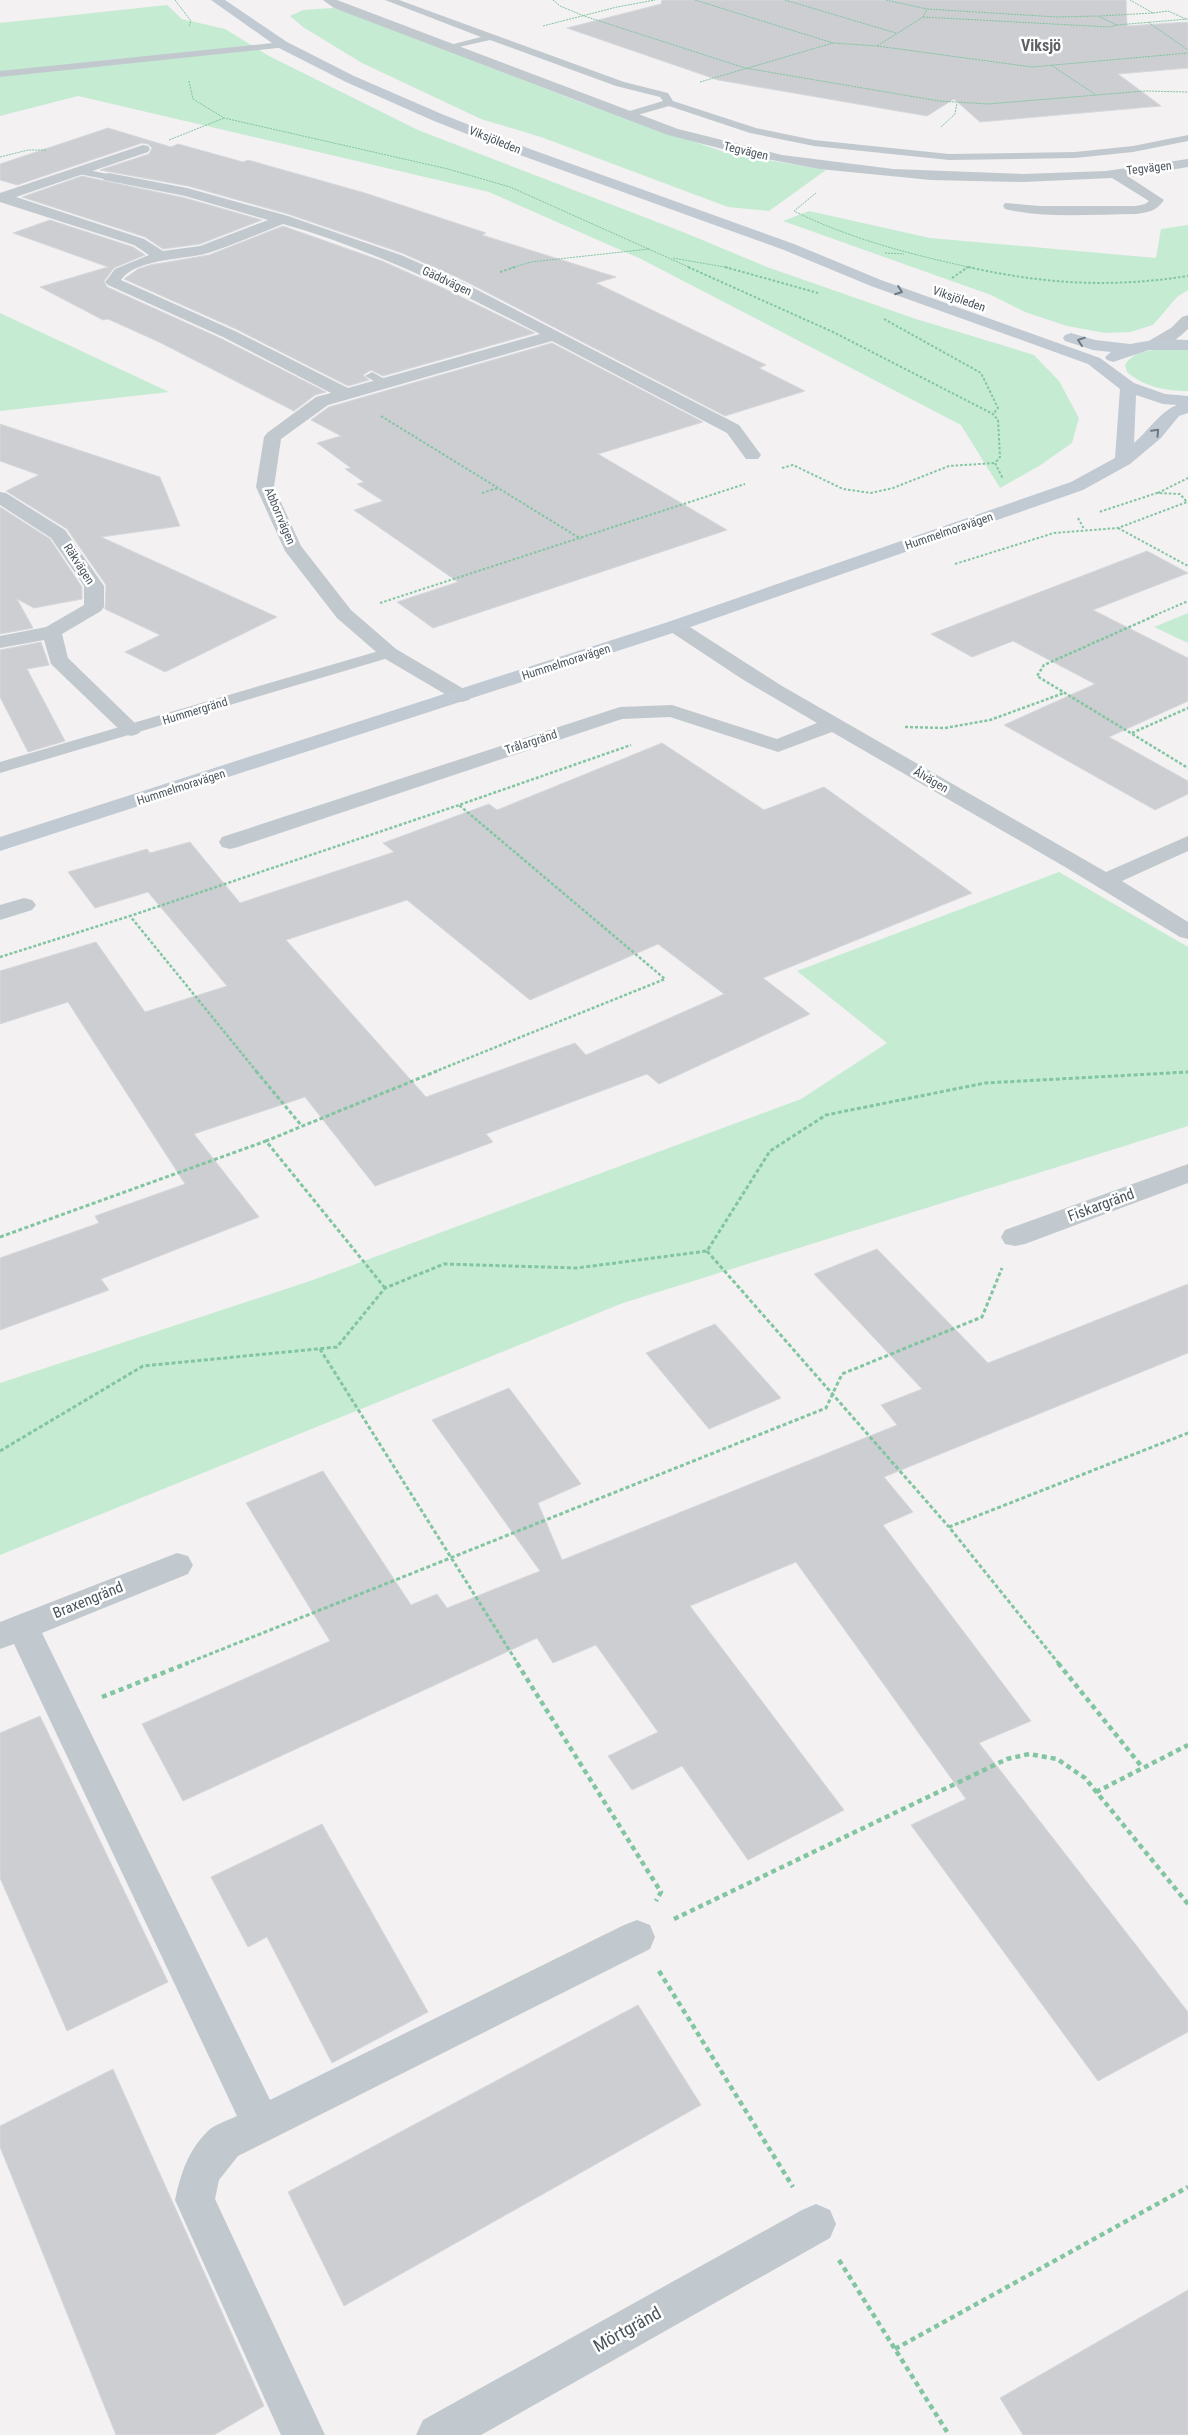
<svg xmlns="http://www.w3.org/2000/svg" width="1188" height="2435" font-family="'Roboto Condensed',sans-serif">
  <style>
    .green { fill: #c6ebd3 }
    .building { fill: #ccced2; stroke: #d6d8dc; fill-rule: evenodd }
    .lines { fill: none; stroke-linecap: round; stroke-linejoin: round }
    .path-far4 { stroke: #81c5a1; stroke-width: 1; stroke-dasharray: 2 1; stroke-linecap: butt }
    .path-far3 { stroke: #81c5a1; stroke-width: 2; stroke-dasharray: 2.5 2; stroke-linecap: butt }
    .path-far2 { stroke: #81c5a1; stroke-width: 2.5; stroke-dasharray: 3 2; stroke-linecap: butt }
    .path-far1 { stroke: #81c5a1; stroke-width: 3; stroke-dasharray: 4 2.5; stroke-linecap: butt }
    .path { stroke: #81c5a1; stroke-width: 4.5; stroke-dasharray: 5 4; stroke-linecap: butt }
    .lane { fill: #c1c9ce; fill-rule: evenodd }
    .street { fill: #c1c9ce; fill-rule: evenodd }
    .secondary { fill: #c1cad2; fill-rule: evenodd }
    .oneway { stroke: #6e7880 }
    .labels { text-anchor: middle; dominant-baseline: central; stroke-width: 5; stroke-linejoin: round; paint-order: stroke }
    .far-street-label { font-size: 12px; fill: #4b555d; stroke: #fff }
    .street-label { font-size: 15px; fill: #4b555d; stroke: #fff }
    .far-district-label { font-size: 16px; font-weight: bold; fill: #5e6265; stroke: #fff }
    .near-street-label { font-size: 18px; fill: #4b555d; stroke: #fff }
  </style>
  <rect width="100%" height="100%" fill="#f3f1f2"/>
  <path class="green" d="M167,5L182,19L225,29L269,56L418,130L683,232L767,267L913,318L1034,355L1059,381L1079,418L1072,443L1039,466L1000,488L961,425L641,259L489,192L78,96L0,116V23Z
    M333,8L356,15L580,102L727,153L826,170L769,211L728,207L541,137L481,119L362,63L303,27L290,16L303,10Z
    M809,211L930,238L1156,258L1161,229L1188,225V290L1177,297L1153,325L1130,332L1105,333L1067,326L1025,312L991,295L783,221Z
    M0,313L169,392L0,411Z
    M1166,349L1188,350V391C1166,391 1144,387 1127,372L1125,365C1133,351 1151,350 1166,349Z
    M1188,613V643L1154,627Z
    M1059,872L1188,947V1126L623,1303L0,1555V1383L310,1281L801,1099L887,1043L797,971Z"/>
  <path class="building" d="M662,0H1126L1127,26L1188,22V68L1118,74L1161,106L980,122L954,99L927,116L718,80L567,28L661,4Z
    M108,128L171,147L178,144L243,162L248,160L365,193L486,233L482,235L616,277L596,283L766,365L759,368L805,391L725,416L465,281L402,253L288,214L188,186L100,170L149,154L152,148L148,144L142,143L17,185L0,180V164Z
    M82,176L185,198L262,220L200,244L163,249L145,237L22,197Z
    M50,220L133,247L145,255L114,268L104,281L107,287L222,339L326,392L315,395L294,411L159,342L108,319L103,320L40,287L108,267L13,233Z
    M283,226L382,261L445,289L535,333L383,376L371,370L363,375L369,380L348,386L236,329L124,279L138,269L150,265L209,255Z
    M552,343L703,422L598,454L727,530L433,628L397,602L458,582L354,510L383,501L357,484L364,482L345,469L351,468L317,443L341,436L311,420L329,407Z
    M0,424L160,477L180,526L101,537L277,617L165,672L125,652L160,635L105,609L106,585L67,529L6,491L39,475L0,461Z
    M0,507L50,539L82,587V599L34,608L17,599L33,628L0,634Z
    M1147,551L1188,573L1093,610L1188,658V701L1109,737L1188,781V794L1155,810L1004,725L1095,684L1013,641L972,657L931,634Z
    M41,642L49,665L27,669L65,741L28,752L0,697V650Z
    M662,743L764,810L824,787L972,893L763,978L810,1014L659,1084L647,1074L486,1134L493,1142L375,1186L305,1097L194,1134L259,1217L101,1279L109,1290L0,1330V1258L99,1223L95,1216L185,1184L68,1002L0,1024V971L96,942L145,1012L227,986L148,892L95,908L68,872L147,849L150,853L190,842L240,903L394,852L383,843L489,804L497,810ZM407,900L530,1000L658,944L724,994L586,1055L575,1043L426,1097L286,940Z
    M877,1249L988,1363L1188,1284V1353L884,1477L913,1512L883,1525L1031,1721L979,1743L1188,2012V2032L1098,2081L911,1825L966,1799L796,1562L690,1606L844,1810L748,1860L682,1766L632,1790L608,1756L658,1732L596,1645L553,1663L537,1638L183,1801L142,1724L330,1641L246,1503L323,1471L411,1605L437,1594L447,1608L540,1571L432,1420L509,1388L581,1484L538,1503L562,1560L897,1425L881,1405L922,1389L814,1274Z
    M715,1324L781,1398L709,1429L646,1353Z
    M40,1716L168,1982L67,2031L0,1878V1733Z
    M322,1824L428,2012L332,2063L267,1937L248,1947L211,1877Z
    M638,2005L701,2105L344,2306L288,2192Z
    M113,2069L264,2406L214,2435H116L0,2147V2126Z
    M1188,2290V2435H1023L1000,2398Z"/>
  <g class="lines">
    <path class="path-far4" d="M175,0L191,21L189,26
      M553,0L560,6L584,16L745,68L939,101L988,104L1145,91L1188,92
      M695,0L833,43
      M785,0L896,33
      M886,0L927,9L1057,17L1098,16L1117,25L1188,19
      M1153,13L1168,11L1186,19
      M1100,16L1153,13L1130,0
      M923,17L1109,27L1117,25
      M1148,22L1188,50
      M543,26L617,7L655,0
      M877,46L1032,67L1188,53
      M1051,65L1096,95
      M189,81L193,99L224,118L448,169L510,187L691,268
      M700,82L833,43L877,46L923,17L927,9
      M941,127L955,114L957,103
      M169,140L224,118
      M0,157L28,150H46
      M816,193L794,211C850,239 913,255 973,268
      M885,253L904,254
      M673,258L730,268
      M511,268L531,262L649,249
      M966,268L968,267"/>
    <path class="path-far3" d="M688,267L833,332L993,414L998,420L1000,457L995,463L1003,479
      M725,267L818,293
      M968,267C1044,284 1110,288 1188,276
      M500,272L515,267
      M952,278L968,267
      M884,319L981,373L998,408L993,414
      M381,416L581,539
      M782,468L793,465L843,489L871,493L893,488L949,466L995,463
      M482,493L498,488
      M1158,493L1188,478
      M1078,518L1084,529
      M1118,528L1188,566
      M955,564L1054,533L1118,528L1187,502L1180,494L1157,493L1099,512
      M380,603L745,484
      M1151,617L1188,601"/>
    <path class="path-far2" d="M1154,616L1044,665L1037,676L1188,768
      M905,727L945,728L990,720L1064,693
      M1132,733L1188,708
      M0,957L130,916
      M257,1072L130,916L459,805
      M434,1072L665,979L459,805L631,745"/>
    <path class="path-far1" d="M256,1071L301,1125
      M0,1237L266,1141
      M707,1251L949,1527
      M385,1288L266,1141L437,1071
      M320,1349L518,1664
      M0,1451L143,1366L337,1347L385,1288L444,1264L577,1268L707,1251L770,1151L826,1115L985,1083L1188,1072
      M185,1664L826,1408L842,1374L982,1317L1002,1268
      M1059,1664L949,1527L1188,1433"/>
    <path class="path" d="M517,1663L661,1892L656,1901
      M1058,1663L1142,1767
      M102,1697L188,1663
      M1096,1792L1188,1745
      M674,1919L1007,1759L1029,1754L1057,1759L1085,1778L1188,1904
      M659,1971L793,2187
      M839,2260L949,2435
      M895,2349L1188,2187"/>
    <path class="lane" d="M385,0H399L624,82L668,93L673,101L756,128L814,140L949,154L1075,152L1133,146L1188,135V141L1133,152L1075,158L949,160L814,146L750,133L669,106L627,118L622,115L623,113L663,101L660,97L616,86L490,40L446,50V46L481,37Z
      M283,42L288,45L287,47L0,77V71Z
      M78,168L113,175L115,177L109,180L74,173L72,171Z
      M372,372L390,382L383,386L365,376Z
      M389,648L395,650L397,653L395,656L0,773V762Z"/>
    <path class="street" d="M323,0H337L678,129L782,155L893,169L1023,174L1106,171L1188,159V167L1129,177L1164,200C1156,211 1150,212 1136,214C1093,214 1047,219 1005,209L1003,206L1005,203L1040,206H1136L1145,204L1149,201L1112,178L1023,182L931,180L819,169L746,155L668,135L334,8Z
      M143,145L148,146L150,149L148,152L16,197L144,239L163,251L200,246L268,220L185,196L104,180L102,177L104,174L109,173L187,188L288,216L401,255L464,283L739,425L761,455L758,459H746L727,433L552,341L328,405L281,439L274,487L301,546L351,610L396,649L469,692L472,696L469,700L462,702L455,700L382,657L337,618L285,551L256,487L264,437L267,433L316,397L331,393L223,337L108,285L105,282L115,269L149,255L134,245L0,202V193ZM283,224C374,250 457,291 540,334L348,388L235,331L121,280C136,258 185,260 208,253C233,245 258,234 283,224Z
      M1188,315V329C1179,338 1161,352 1147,348L1145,345L1147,342L1171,328L1182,317Z
      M0,492L6,493L65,530L104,586V607L101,611L62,634L68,658L138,726L142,730L138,734L131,736L124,734L51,664L44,640L0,648V636L46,627L84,605V586L51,538L0,505Z
      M675,620L682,622L782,686L1106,872L1188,836V851L1122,881L1188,922V939L1180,937L1065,867L832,732L778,752L670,717L622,719L238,847L230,849L222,847L219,842L222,837L620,707L672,705L777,739L817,723L742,679L668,630L665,626L668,622Z
      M24,898L32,900L36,905L32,910L0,920V905Z
      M1188,1164V1183L1025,1244L1015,1246L1005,1244L1001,1237L1005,1230Z
      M177,1553L188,1556L193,1565L188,1574L42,1633L270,2100L624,1925L637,1920L650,1925L655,1937L650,1949L238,2156L219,2180L215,2199L325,2435H281L175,2200C181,2173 188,2150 209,2130C216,2124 229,2120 237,2116L14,1644L0,1649V1622Z
      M816,2204L830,2210L836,2224L830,2238L481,2435H416L423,2420L802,2210Z"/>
    <path class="secondary" d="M211,0H225L287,42L354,76L444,115L530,149L794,244L881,280L1100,358L1134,383L1165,394L1188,396V413L1179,416L1161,438L1130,464L1083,490L682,630L0,851V837L668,622L1071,482L1115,458L1120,389L1088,364L871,286L784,250L520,155L434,121L346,82L279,48ZM1136,395L1163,404L1177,405C1162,410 1147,432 1134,443Z
      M1071,333L1095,340L1130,344L1159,339L1188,340V350H1149L1113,362L1107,360L1105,357L1111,352L1093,350L1065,341L1063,338L1065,335Z"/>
  </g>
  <defs><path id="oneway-chevron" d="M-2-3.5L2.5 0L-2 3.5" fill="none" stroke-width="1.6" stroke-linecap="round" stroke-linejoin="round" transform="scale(1.25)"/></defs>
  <g class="oneway">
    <use href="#oneway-chevron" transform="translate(899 291) rotate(20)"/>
    <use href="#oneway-chevron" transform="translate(1081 341) rotate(-161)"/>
    <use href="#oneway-chevron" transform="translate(1156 432) rotate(-47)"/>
  </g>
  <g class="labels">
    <g class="far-street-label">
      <text transform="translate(495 140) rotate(22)">Viksjöleden</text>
      <text transform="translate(746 151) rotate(13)">Tegvägen</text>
      <text transform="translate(1149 168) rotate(-7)">Tegvägen</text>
      <text transform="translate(447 281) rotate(25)">Gäddvägen</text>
      <text transform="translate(959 299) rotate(19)">Viksjöleden</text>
      <text transform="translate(280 516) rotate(67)">Abborrvägen</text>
      <text transform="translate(949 531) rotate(-19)">Hummelmoravägen</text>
      <text transform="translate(79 564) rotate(57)">Räkvägen</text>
      <text transform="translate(566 662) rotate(-18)">Hummelmoravägen</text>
      <text transform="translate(195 711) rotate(-17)">Hummergränd</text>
      <text transform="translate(531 742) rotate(-18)">Trålargränd</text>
      <text transform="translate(931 780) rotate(30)">Ålvägen</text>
      <text transform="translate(181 787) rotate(-18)">Hummelmoravägen</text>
    </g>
    <g class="street-label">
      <text transform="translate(1101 1205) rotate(-20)">Fiskargränd</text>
      <text transform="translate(88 1600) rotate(-22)">Braxengränd</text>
    </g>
    <g class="far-district-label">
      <text x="1041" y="45">Viksjö</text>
    </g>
    <g class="near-street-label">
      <text transform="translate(627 2329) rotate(-29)">Mörtgränd</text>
    </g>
  </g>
</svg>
